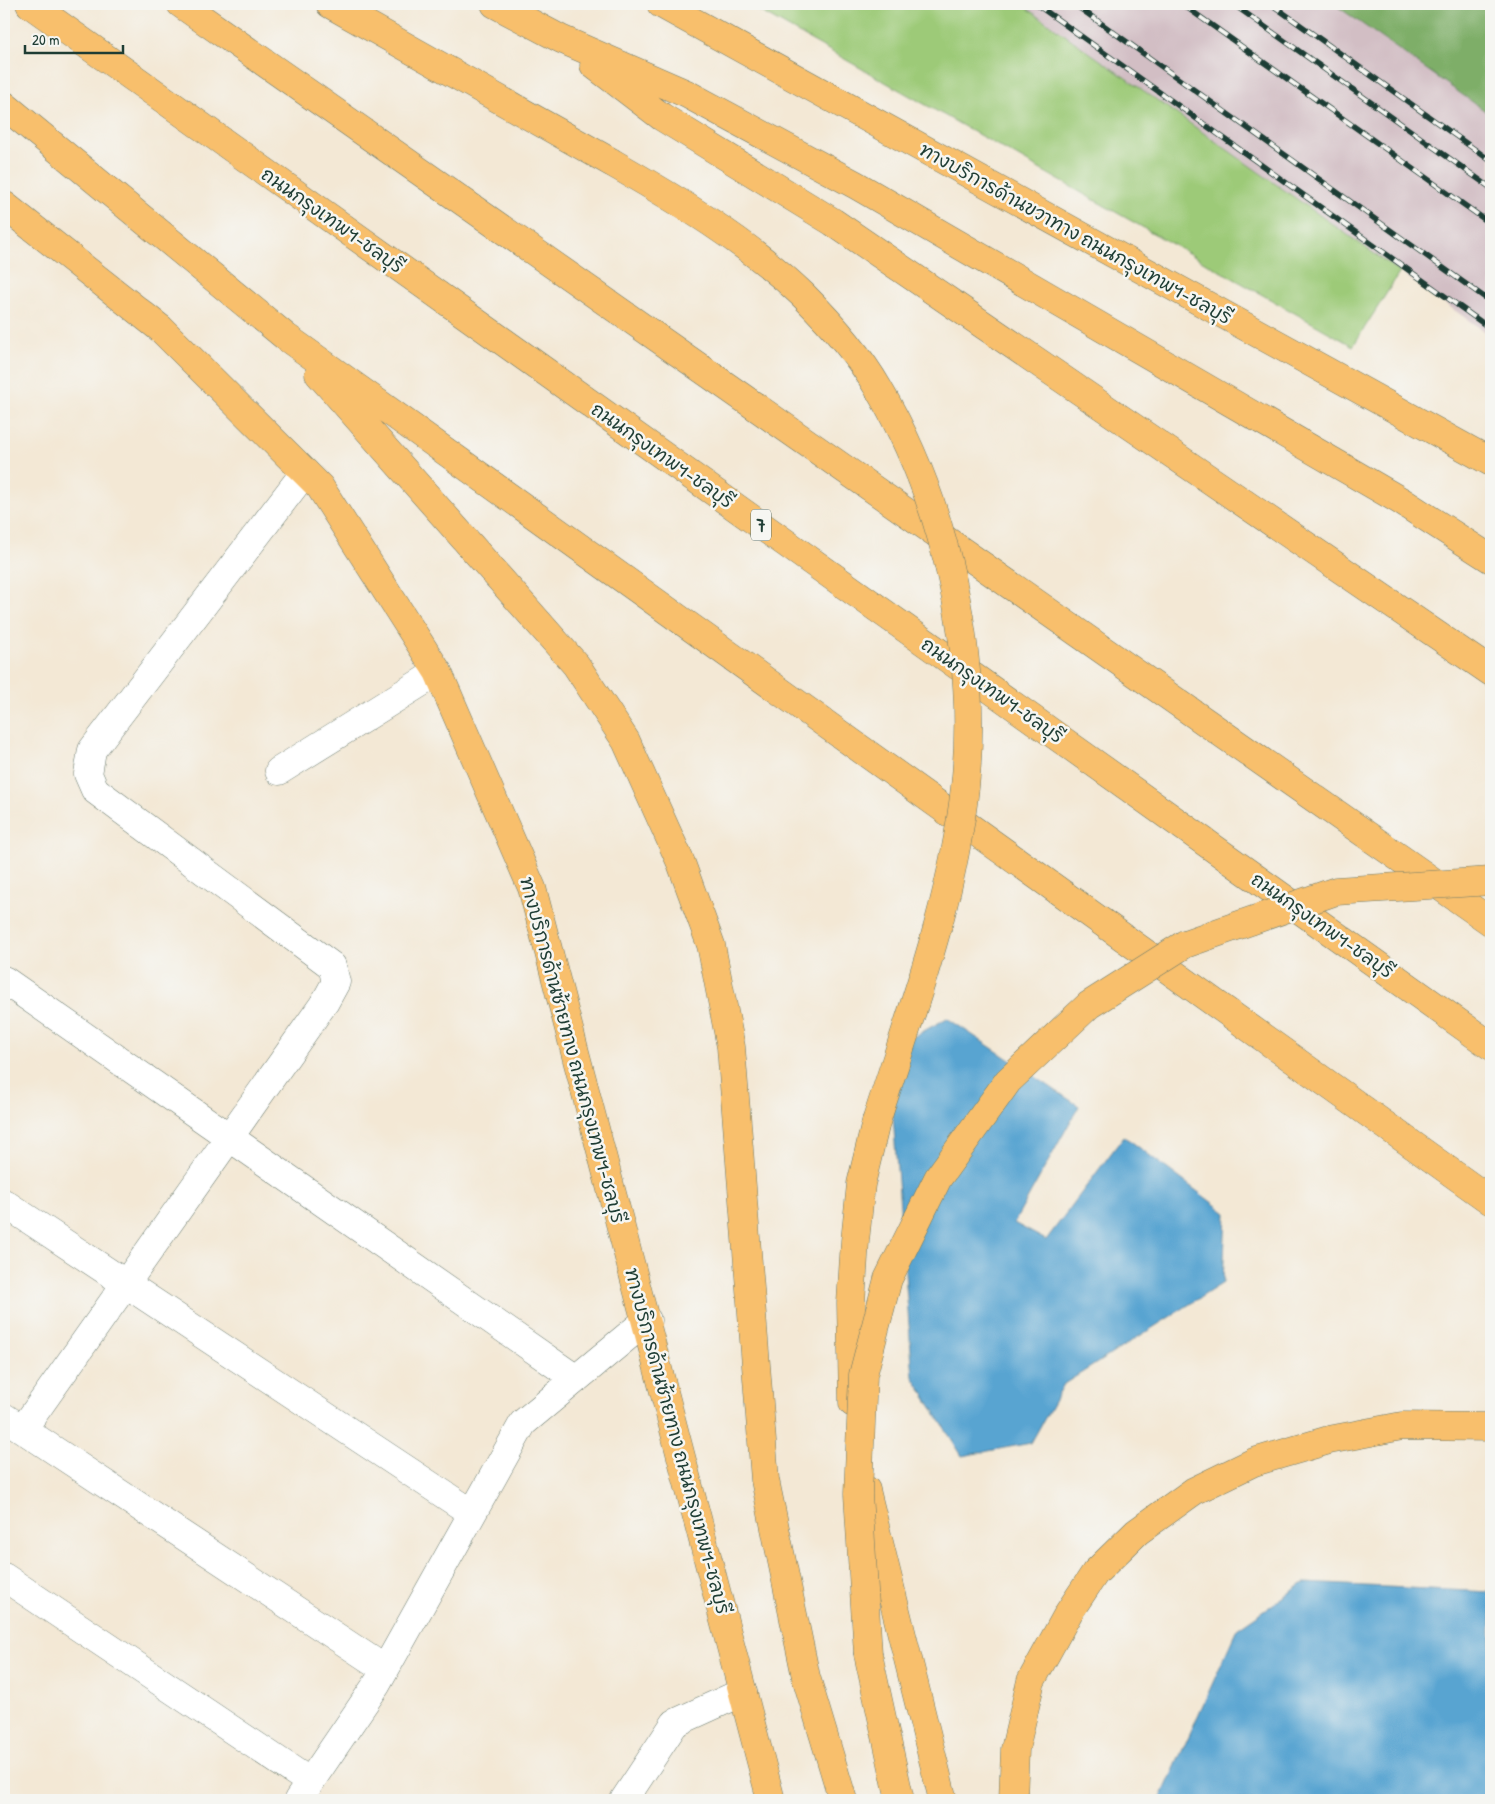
<svg xmlns="http://www.w3.org/2000/svg" width="1495" height="1804" font-family="'Patrick Hand','Playpen Sans Thai',sans-serif">
  <style>
    .industrial { fill: #d2bec4 }
    .green { fill: #9dca78; stroke: #5e8456 }
    .forest { fill: #7eae68; stroke: #4e764e }
    .water { fill: #59a4d1; stroke: #3c7082 }
    .lines { fill: none; stroke-linecap: round; stroke-linejoin: round }
    .minor-casing { stroke: #69796c; stroke-width: 29 }
    .major-casing { stroke: #69796c; stroke-width: 29 }
    .highway-casing { stroke: #69796c; stroke-width: 29 }
    .minor { stroke: #fff; stroke-width: 28 }
    .major { stroke: #f8bf6c; stroke-width: 28 }
    .highway { stroke: #f8bf6c; stroke-width: 28 }
    .rail-casing { stroke: #1f3d34; stroke-width: 5.5 }
    .rail { stroke: #f6f6f2; stroke-width: 4; stroke-dasharray: 11; stroke-linecap: butt }
    .highway-bridge-casing { stroke: #69796c; stroke-width: 29; stroke-linecap: butt }
    .highway-bridge { stroke: #f8bf6c; stroke-width: 28 }
    .labels { text-anchor: middle; dominant-baseline: central; stroke-width: 5; stroke-linejoin: round; paint-order: stroke }
    .shield { fill: #f6f6f2; stroke: #60746d; stroke-width: 1 }
    .shield-label { font-size: 18px; font-weight: bold; fill: #1f3d34 }
    .street-label { font-size: 19px; fill: #1f3d34; stroke: #f6f6f2 }
  </style>
  <rect width="100%" height="100%" fill="#f6f6f2"/>
  <filter id="ink" filterUnits="userSpaceOnUse"><feTurbulence type="fractalNoise" baseFrequency=".02" numOctaves="2"/><feDisplacementMap in="SourceGraphic" scale="10" xChannelSelector="R" yChannelSelector="G"/><feConvolveMatrix kernelMatrix="1 2 1 2 8 2 1 2 1" color-interpolation-filters="sRGB"/></filter>
  <filter id="wash" filterUnits="userSpaceOnUse"><feTurbulence type="fractalNoise" baseFrequency=".0096" numOctaves="4" result="noise"/><feDisplacementMap in="SourceGraphic" scale="20" xChannelSelector="R" yChannelSelector="G"/><feGaussianBlur stdDeviation="1.12" result="paint"/><feColorMatrix in="noise" values="0 0 0 0 0 0 0 0 0 0 0 0 0 0 0 0 0 1.4 0 .05"/><feComposite in="paint" operator="in"/></filter>
  <g filter="url(#wash)">
    <rect width="100%" height="100%" fill="#f3e8d5"/>
    <path class="industrial" d="M1021,4H1334L1491,115V336Z"/>
    <path class="green" d="M747,4H1021L1400,272L1353,346Z"/>
    <path class="forest" d="M1334,4H1491V115Z"/>
    <path class="water" d="M947,1018L1079,1106L1014,1223L1046,1240L1124,1136L1226,1213L1223,1283L1064,1384L1031,1443L962,1456L913,1377L888,1051Z
      M1304,1583L1491,1592V1800H1160L1237,1629Z"/>
  </g>
  <g filter="url(#ink)">
    <g class="lines">
      <defs>
        <path id="minor" d="M279,771L438,672
          M4,980L576,1379
          M4,1203L472,1513
          M4,1417L385,1669
          M23,1429L325,1002L336,982L332,966L95,790L88,774L92,750L305,472
          M4,1577L310,1782
          M298,1800L377,1684L523,1423L647,1320
          M624,1800L675,1723L743,1692"/>
        <path id="major" d="M661,4L1491,462
          M4,205L161,329L320,487L438,672L532,888L771,1800"/>
        <path id="highway" d="M30,4L1491,1046
          M181,4L1491,922
          M330,4L611,162
          M495,4L561,39L687,94L856,185L1401,501L1491,559
          M594,65L662,117L833,222L1491,672
          M4,105L286,337L1491,1201
          M319,374L576,665L626,741L681,863L711,945L731,1047L765,1480L806,1677L843,1800
          M853,1403L851,1303L855,1241L861,1184L876,1122
          M866,1490L943,1800
          M868,1654L900,1800
          M1013,1800L1015,1749L1031,1681L1069,1612L1095,1573L1137,1532L1194,1491L1254,1462L1329,1440L1402,1426L1491,1427"/>
      </defs>
      <use href="#minor" class="minor-casing"/>
      <use href="#major" class="major-casing"/>
      <use href="#highway" class="highway-casing"/>
      <use href="#minor" class="minor"/>
      <use href="#major" class="major"/>
      <use href="#highway" class="highway"/>
      <defs>
        <path id="rail" d="M1036,4L1491,329
          M1074,4L1491,302
          M1182,4L1491,224
          M1233,4L1491,188
          M1271,4L1491,161"/>
      </defs>
      <use href="#rail" class="rail-casing"/>
      <use href="#rail" class="rail"/>
      <defs>
        <path id="highway-bridge" d="M611,162C679,201 747,241 804,296C831,323 859,355 878,388C946,503 979,654 965,787C953,902 911,1012 876,1122
          M868,1654L858,1494L863,1375L888,1279L938,1178L1008,1081L1089,1005L1185,944L1336,891L1491,881"/>
      </defs>
      <use href="#highway-bridge" class="highway-bridge-casing"/>
      <use href="#highway-bridge" class="highway-bridge"/>
    </g>
  </g>
  <g class="labels">
    <rect class="shield" x="751" y="509.5" width="20" height="31" rx="4"/>
    <g class="shield-label">
      <text x="761" y="525">7</text>
    </g>
    <g class="street-label">
      <text transform="translate(333 220) rotate(35)">ถนนกรุงเทพฯ-ชลบุรี</text>
      <text transform="translate(1076 233) rotate(29)">ทางบริการด้านขวาทาง ถนนกรุงเทพฯ-ชลบุรี</text>
      <text transform="translate(663 455) rotate(35)">ถนนกรุงเทพฯ-ชลบุรี</text>
      <text transform="translate(993 690) rotate(35)">ถนนกรุงเทพฯ-ชลบุรี</text>
      <text transform="translate(1323 925) rotate(35)">ถนนกรุงเทพฯ-ชลบุรี</text>
      <text transform="translate(573 1050) rotate(75)">ทางบริการด้านซ้ายทาง ถนนกรุงเทพฯ-ชลบุรี</text>
      <text transform="translate(678 1441) rotate(75)">ทางบริการด้านซ้ายทาง ถนนกรุงเทพฯ-ชลบุรี</text>
    </g>
  </g>
  <rect width="1495" height="1804" fill="none" stroke="#f6f6f2" stroke-width="20"/>
  <path d="M25 45v8h98v-8" fill="none" stroke="#1f3d34" stroke-width="2.5"/>
  <text x="32" y="45" font-size="15" fill="#1f3d34" stroke="#f6f6f2" stroke-width="4" paint-order="stroke">20 m</text>
</svg>
